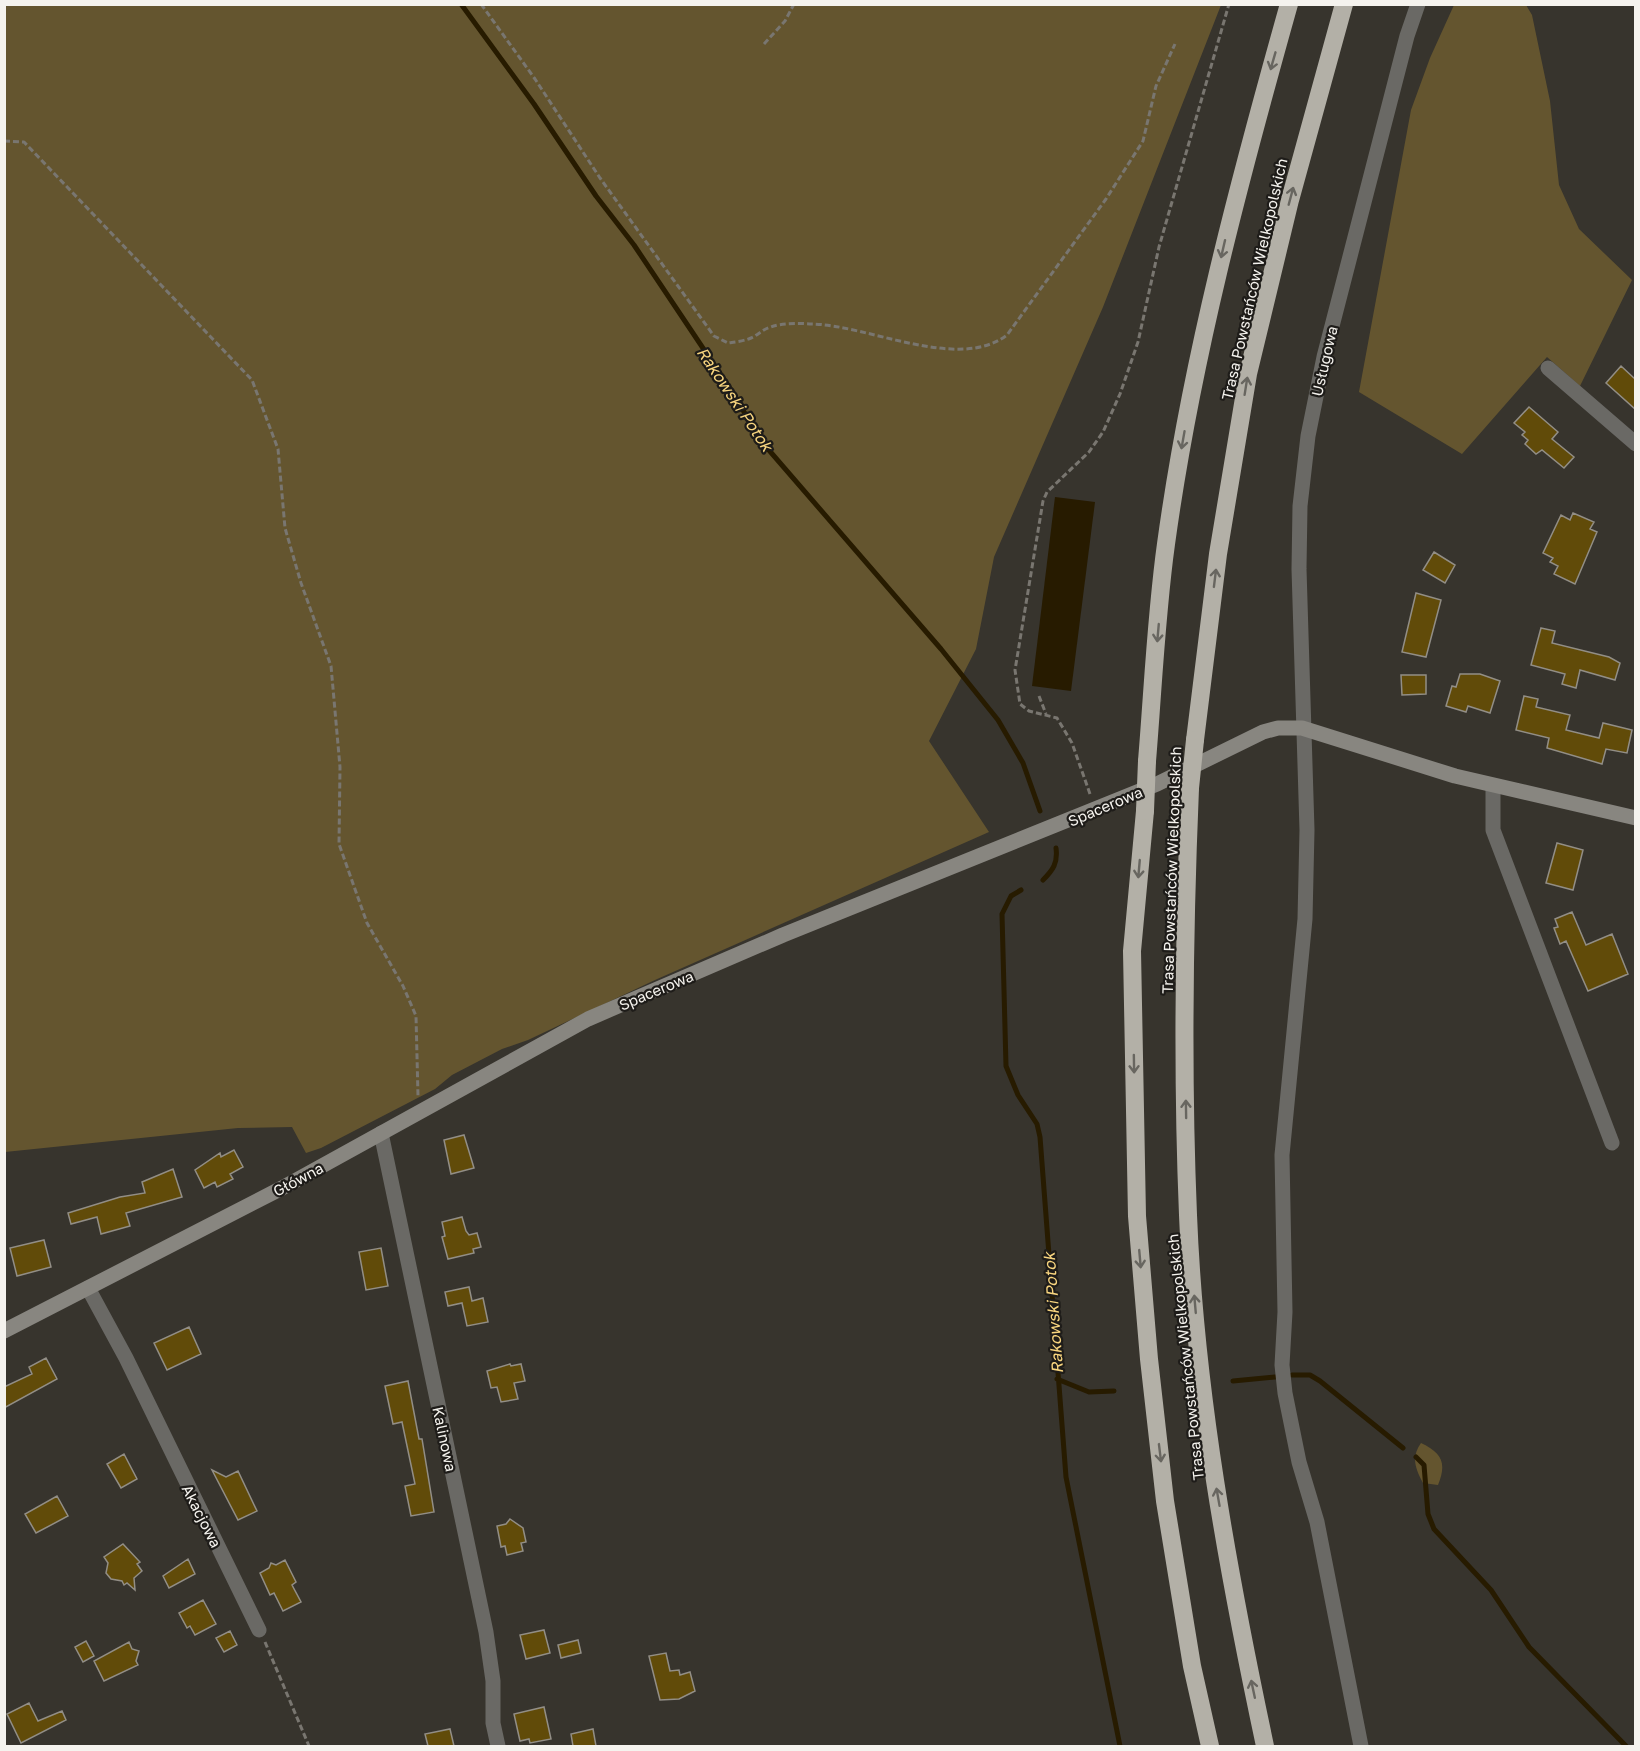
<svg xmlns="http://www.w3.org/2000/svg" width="1640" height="1751" font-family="'Golos Text',sans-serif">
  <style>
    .green { fill: #64552f }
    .water { fill: #271b00 }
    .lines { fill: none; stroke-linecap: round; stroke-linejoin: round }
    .stream { stroke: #271b00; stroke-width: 5 }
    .building { fill: #614b09; stroke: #928e86; stroke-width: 1.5 }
    .path { stroke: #797670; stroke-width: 3; stroke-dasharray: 6 3; stroke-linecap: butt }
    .street { stroke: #6a6965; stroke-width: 15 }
    .secondary { stroke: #888680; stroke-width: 15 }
    .highway { stroke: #b3b0a7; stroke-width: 18 }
    .highway-bridge { stroke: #b3b0a7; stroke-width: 18 }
    .oneway { stroke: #686660 }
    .labels { text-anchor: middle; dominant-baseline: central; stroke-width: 4.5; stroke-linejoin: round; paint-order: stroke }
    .street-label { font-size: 15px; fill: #f5f3ee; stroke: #1e1c19 }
    .water-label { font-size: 16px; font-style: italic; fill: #f8d57f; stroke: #1e1c19 }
  </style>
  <rect width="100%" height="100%" fill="#37342d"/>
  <path class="green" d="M4,5H1221L1103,307L994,557L976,649L929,741L989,832L655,980L528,1040L502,1049L452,1075L435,1089L321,1148L306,1153L292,1127L238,1128L5,1152Z
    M1454,5H1526L1532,15L1550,101L1559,185L1579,229L1632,280L1580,386L1547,357L1462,454L1359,392L1411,110L1430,58Z
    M1421,1443C1442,1453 1447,1463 1438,1485L1423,1483C1415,1468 1411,1457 1421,1443Z"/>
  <path class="water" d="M1055,497L1095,502L1071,691L1032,686Z"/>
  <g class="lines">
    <path class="stream" d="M461,4L534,104L596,196L634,245L733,393L761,441L941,649L998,720L1023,763L1040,811
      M1043,880C1053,870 1058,863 1056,848
      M1021,890L1011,896L1002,914L1006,1066L1018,1095L1037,1124L1040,1137L1066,1477L1120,1746
      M1292,1375H1310L1320,1381L1403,1448
      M1057,1379L1089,1392L1114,1391
      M1233,1381L1275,1377
      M1416,1457L1424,1465L1428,1514L1434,1529L1491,1590L1529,1647L1626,1746"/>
  </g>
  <path class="building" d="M1621,366L1635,379V409L1606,383Z
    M1529,407L1558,432L1552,439L1574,457L1564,468L1542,450L1536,454L1525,444L1528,440L1522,435L1525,432L1514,423Z
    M1573,513L1594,522L1590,529L1597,532L1575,584L1554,574L1558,566L1550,562L1553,558L1543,553L1561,515L1570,520Z
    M1434,552L1455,565L1445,583L1423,570Z
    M1416,593L1441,600L1426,657L1402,652Z
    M1541,628L1555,631L1552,643L1609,657L1620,663L1615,680L1580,670L1576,688L1562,684L1565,674L1531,665Z
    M1460,674H1480L1500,681L1490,713L1468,706L1466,712L1446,706L1452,686L1456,687Z
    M1401,675H1426V694L1402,695Z
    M1524,696L1538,699L1536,707L1570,715L1566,730L1599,738L1603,723L1632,730L1627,753L1606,749L1602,764L1547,748L1549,738L1516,730Z
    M1557,843L1583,850L1573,890L1546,883Z
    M1572,912L1586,945L1612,934L1628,974L1588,991L1566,941L1560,944L1554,928L1558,927L1555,919Z
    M464,1135L474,1168L451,1174L444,1140Z
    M234,1150L243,1167L230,1174L233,1179L217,1187L215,1182L204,1188L195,1170L220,1153L221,1157Z
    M173,1169L182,1197L126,1213L130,1226L101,1234L97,1217L71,1224L68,1213L120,1197L145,1193L142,1182Z
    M462,1217L466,1231L469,1235L477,1233L481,1247L473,1249L474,1253L448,1259L442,1237L445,1236L442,1222Z
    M44,1240L51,1267L17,1276L10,1248Z
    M381,1248L388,1286L366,1290L359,1252Z
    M469,1287L472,1301L483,1298L488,1322L467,1326L462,1303L448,1306L445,1292Z
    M189,1327L201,1354L167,1370L154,1343Z
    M46,1358L57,1379L4,1408V1387L32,1374L29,1367Z
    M510,1364L511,1366L521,1364L525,1381L514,1383L518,1399L501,1402L497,1387L491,1388L487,1371Z
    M408,1381L419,1439H422L434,1512L411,1516L405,1486L415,1484L402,1422L393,1424L385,1386Z
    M124,1454L137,1479L121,1488L107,1464Z
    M212,1470L226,1477L238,1471L257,1511L238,1520Z
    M57,1496L68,1516L36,1533L25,1514Z
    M510,1519L523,1528L526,1542L521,1543L523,1551L507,1555L505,1546L501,1547L497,1526L506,1524Z
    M123,1544L140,1562L137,1564L142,1571L134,1578L135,1590L127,1583L124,1585L122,1581L111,1579L106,1573L108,1563L104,1557Z
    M188,1559L195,1574L169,1588L163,1576Z
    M285,1560L296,1582L292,1585L301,1602L283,1611L274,1593L270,1595L260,1573L269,1568L271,1563L276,1565Z
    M203,1600L216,1624L195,1635L190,1626L187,1628L179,1613Z
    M544,1630L550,1653L526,1659L520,1635Z
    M230,1631L237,1645L224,1652L216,1638Z
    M578,1640L581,1653L561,1658L558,1645Z
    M86,1641L94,1656L83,1662L75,1647Z
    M129,1642L132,1649L139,1651L136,1661L138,1665L104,1681L94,1661Z
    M666,1653L670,1671L679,1670L680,1675L690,1672L695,1691L679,1699L660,1700L649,1656Z
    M29,1703L38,1721L62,1711L66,1720L21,1743L7,1714Z
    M544,1707L551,1739L530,1743L529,1739L520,1741L514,1714Z
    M450,1729L454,1746H428L425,1734Z
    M593,1729L596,1746H573L571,1734Z"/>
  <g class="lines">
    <path class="path" d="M481,4L535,79L600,178L714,336L728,343C735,342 744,341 751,338C758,335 763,329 771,327C781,323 800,323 812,324C868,325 959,372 1007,335L1106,199L1143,141L1156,86L1175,44
      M764,44L785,21L794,4
      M4,141L24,142L252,380L278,449L285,528L301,583L331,666L340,767L339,844L367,923L403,986L416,1016L418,1096
      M1039,696L1046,714
      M1090,794L1072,743L1057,718L1029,711L1020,704L1015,670L1043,501L1047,492L1089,452L1103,432L1120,394L1138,342L1159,247L1229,4
      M265,1642L309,1746"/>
    <path class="street" d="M1548,368L1636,444
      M1493,786V830L1612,1143
      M381,1133L486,1632L493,1681V1723L498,1746
      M88,1288L126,1358L259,1630
      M1361,1746L1317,1522L1299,1462L1285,1393L1282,1365L1285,1312L1282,1155L1305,919L1307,830L1299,569L1300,506L1308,436L1324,357L1407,36L1418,4"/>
    <path class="secondary" d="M4,1331L282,1188L588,1019L783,935L1157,784L1263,732L1278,728H1302L1455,776L1636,818"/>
    <path class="highway" d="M1195,740L1218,554L1248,374L1290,200L1344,4
      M1147,761C1153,689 1156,616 1166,544C1191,361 1239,182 1289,4
      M1190,788C1184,931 1182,1072 1188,1215C1195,1393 1228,1572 1265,1746
      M1145,811L1132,951L1137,1216L1149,1359L1165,1501L1192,1666L1210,1746"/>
    <path class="highway-bridge" d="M1190,788L1195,740
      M1145,811L1147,761"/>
  </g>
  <defs><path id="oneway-shaft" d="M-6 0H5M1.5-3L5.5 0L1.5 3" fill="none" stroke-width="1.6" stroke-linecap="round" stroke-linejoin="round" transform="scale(1.5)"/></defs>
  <g class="oneway">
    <use href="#oneway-shaft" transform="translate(1273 61) rotate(106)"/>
    <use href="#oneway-shaft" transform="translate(1291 196) rotate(-75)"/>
    <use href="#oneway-shaft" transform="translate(1223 249) rotate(103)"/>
    <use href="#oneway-shaft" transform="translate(1246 386) rotate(-81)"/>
    <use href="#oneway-shaft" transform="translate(1183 440) rotate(100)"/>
    <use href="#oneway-shaft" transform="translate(1215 578) rotate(-83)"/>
    <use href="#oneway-shaft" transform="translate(1158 633) rotate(95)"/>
    <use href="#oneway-shaft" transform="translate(1139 869) rotate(95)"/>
    <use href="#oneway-shaft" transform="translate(1134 1064) rotate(89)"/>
    <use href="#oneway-shaft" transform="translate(1186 1109) rotate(-91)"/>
    <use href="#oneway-shaft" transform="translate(1140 1259) rotate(85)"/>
    <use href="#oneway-shaft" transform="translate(1195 1304) rotate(-95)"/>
    <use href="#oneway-shaft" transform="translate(1160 1453) rotate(83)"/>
    <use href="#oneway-shaft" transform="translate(1218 1497) rotate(-100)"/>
    <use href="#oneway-shaft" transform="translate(1253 1689) rotate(-102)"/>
  </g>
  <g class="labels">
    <g class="street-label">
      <text transform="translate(1254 279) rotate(-77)">Trasa Powstańców Wielkopolskich</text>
      <text transform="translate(1324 361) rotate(-77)">Usługowa</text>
      <text transform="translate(1105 806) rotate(-23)">Spacerowa</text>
      <text transform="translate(1171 870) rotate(-88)">Trasa Powstańców Wielkopolskich</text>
      <text transform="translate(656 990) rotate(-23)">Spacerowa</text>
      <text transform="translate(298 1179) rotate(-28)">Główna</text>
      <text transform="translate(1185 1357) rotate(-96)">Trasa Powstańców Wielkopolskich</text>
      <text transform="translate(445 1439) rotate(78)">Kalinowa</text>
      <text transform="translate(202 1516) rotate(63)">Akacjowa</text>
    </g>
    <g class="water-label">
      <text transform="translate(735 399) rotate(56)">Rakowski Potok</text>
      <text transform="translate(1053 1313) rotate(-94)">Rakowski Potok</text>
    </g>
  </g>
  <rect width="1640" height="1751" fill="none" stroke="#f5f3ee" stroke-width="12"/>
</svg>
